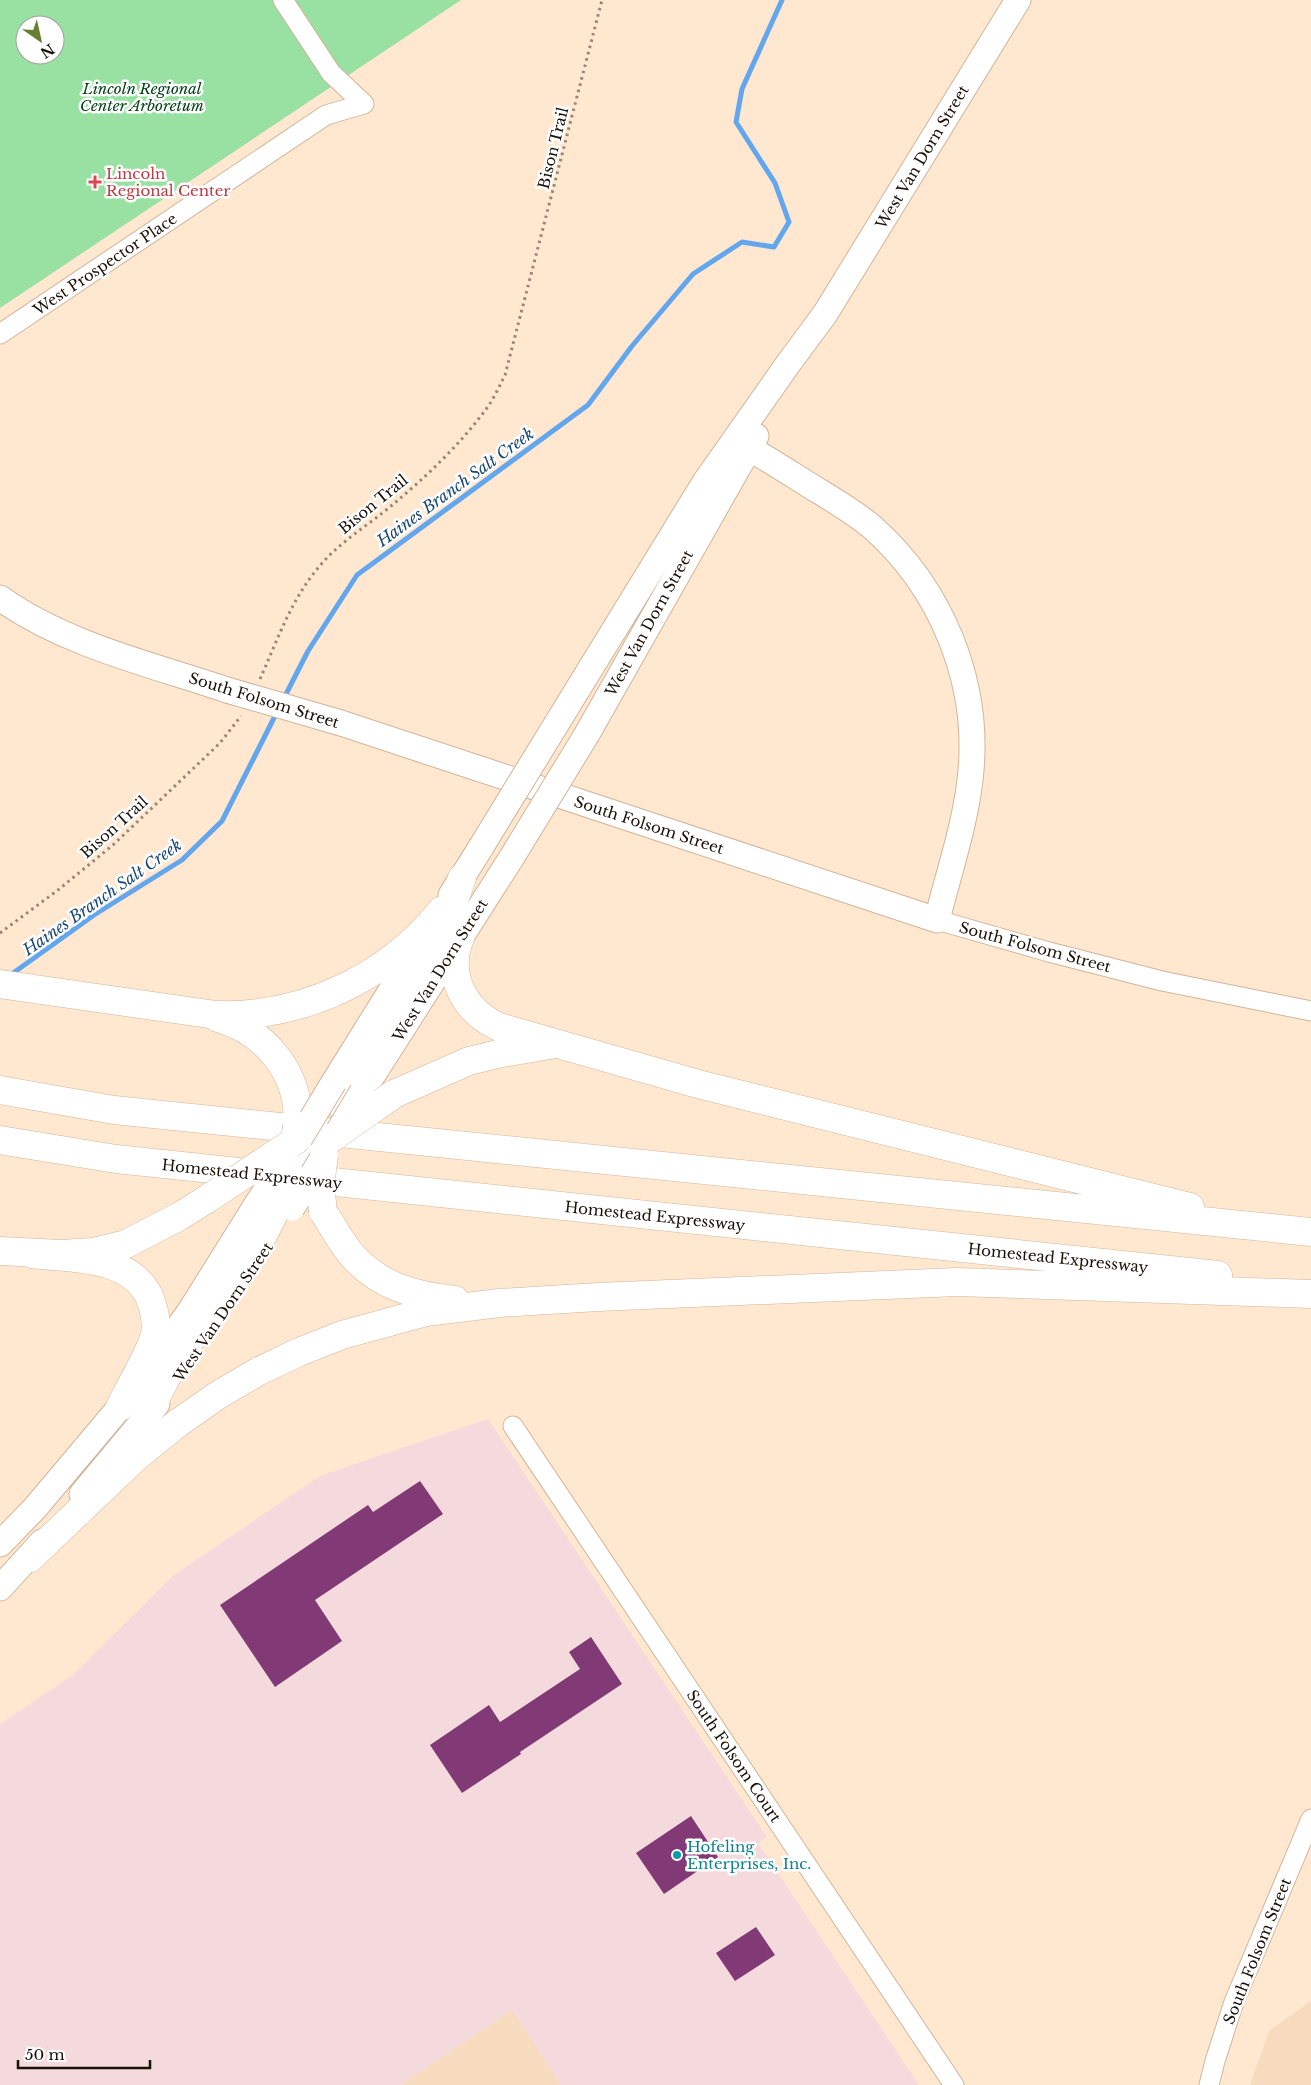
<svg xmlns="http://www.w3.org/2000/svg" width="1311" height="2085" font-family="'Libre Baskerville',serif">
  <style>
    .built { fill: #f6dbbf }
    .industrial { fill: #f5dadd }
    .green { fill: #99e0a3; fill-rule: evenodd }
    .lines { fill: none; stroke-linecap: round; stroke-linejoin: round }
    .stream { stroke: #62a6ee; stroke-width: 5 }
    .building { fill: #823a76 }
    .minor-casing { stroke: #d1b599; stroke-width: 21 }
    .major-casing { stroke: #d1b599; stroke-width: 27 }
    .highway-casing { stroke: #d1b599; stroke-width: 29 }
    .path { stroke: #978675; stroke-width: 3; stroke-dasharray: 2.5 4; stroke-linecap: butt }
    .minor { stroke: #fff; stroke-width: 19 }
    .major { stroke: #fff; stroke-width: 25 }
    .highway { stroke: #fff; stroke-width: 28 }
    .major-bridge-casing { stroke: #d1b599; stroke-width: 27; stroke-linecap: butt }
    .highway-bridge-casing { stroke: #d1b599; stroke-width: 29; stroke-linecap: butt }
    .major-bridge { stroke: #fff; stroke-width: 25 }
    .highway-bridge { stroke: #fff; stroke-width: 28 }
    .health-dot { fill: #e0444e; stroke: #fff; stroke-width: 2 }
    .culture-dot { fill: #0f9aa8; stroke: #fff; stroke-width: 2 }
    .labels { text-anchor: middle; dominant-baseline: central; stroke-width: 5; stroke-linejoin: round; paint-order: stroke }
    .park-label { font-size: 15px; font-style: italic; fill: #044317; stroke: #fff }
    .street-label { font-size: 15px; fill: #1a1107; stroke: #fff }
    .health-label { font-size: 15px; fill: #be3a42; stroke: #fff; text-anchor: start }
    .culture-label { font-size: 15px; fill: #0d838f; stroke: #fff; text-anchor: start }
    .water-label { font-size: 16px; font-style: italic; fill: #184775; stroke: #fff }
  </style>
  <rect width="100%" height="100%" fill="#ffe7d0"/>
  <path class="built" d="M1311,2001V2085H1250L1269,2031Z
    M512,2010L561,2085H400Z"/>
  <path class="industrial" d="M488,1419L767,1837L758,1843L919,2085H561L512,2010L400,2085H0V1724L73,1675L174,1575L320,1476Z"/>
  <path class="green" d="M0,0H461L0,308ZM25,25H55V55H25Z"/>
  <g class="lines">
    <path class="stream" d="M283,700L308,651L357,575L588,405L632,346L693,274L742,242L774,247L789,222L775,183L736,122L742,89L782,0
      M9,976L94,915L182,860L222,821L277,712"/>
  </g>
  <path class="building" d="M420,1481L443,1514L315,1600L342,1641L275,1687L220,1605L368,1505L373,1512Z
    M591,1637L622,1684L520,1752L521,1754L462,1793L430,1745L489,1705L500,1722L580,1669L569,1652Z
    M691,1816L718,1857L664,1894L636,1853Z
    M756,1927L775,1955L735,1981L716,1953Z"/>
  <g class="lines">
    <defs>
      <path id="minor" d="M283,0L331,73L364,104
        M0,334L326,115L364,104
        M937,920L1049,952L1162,981L1311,1011
        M513,1426L954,2085
        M1209,2085L1215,2061L1234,2002L1311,1819"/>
      <path id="major" d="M0,598C66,645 150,664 227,690
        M341,723L937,920C949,871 967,820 971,770C979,679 940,587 872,527C853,511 830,498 809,485C785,470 760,454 735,440
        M557,723L705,482L788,364L825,314L1018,0
        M587,734L756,436
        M451,895L481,847
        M334,1082L415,952
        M362,1092L512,857
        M82,1494L157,1404
        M0,1544L35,1508L120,1407L190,1311L257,1204
        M0,1588L42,1542"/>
      <path id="highway" d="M460,938C445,975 464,1011 499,1027L698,1084L1190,1207
        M0,984L216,1015C302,1018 387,978 441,911
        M218,1018C266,1031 302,1076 297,1126
        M0,1090L114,1110L1311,1232
        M394,1094L469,1061L502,1053L550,1045
        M343,1107L361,1066L445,926L462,878
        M0,1140L116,1159L1218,1275
        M277,1175L336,1135
        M323,1211C332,1225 340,1241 351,1254C378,1286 415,1296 455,1300
        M0,1251L61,1254L93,1252L126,1244L180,1216L207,1199
        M32,1254C71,1259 129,1255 149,1296C154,1308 157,1321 155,1334C151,1352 129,1388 120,1407
        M145,1419C155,1401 163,1382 174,1364C206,1313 254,1263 277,1206
        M30,1558L136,1457L178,1423L218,1395L259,1371L299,1352L342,1335L426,1312L499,1303L598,1297L957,1282L1311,1294"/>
    </defs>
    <use href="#minor" class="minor-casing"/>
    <use href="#major" class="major-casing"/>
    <use href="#highway" class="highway-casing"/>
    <path class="path" d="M260,679C277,641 291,600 318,568C338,543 366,527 391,506C426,477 462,443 489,405C495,396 500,385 505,375L602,0
      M0,933L58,890L113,845L220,743L241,716"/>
    <use href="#minor" class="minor"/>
    <use href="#major" class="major"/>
    <use href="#highway" class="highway"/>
    <defs>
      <path id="major-bridge" d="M227,690L341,723
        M481,847L557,723
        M512,857L587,734
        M336,1135L362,1092
        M300,1138L334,1082
        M257,1204L286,1160
        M292,1208L323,1157"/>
      <path id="highway-bridge" d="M336,1135L394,1094
        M207,1199L295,1141L297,1126
        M277,1206L288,1167
        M323,1211L320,1186L324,1155"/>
    </defs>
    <use href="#major-bridge" class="major-bridge-casing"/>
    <use href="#highway-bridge" class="highway-bridge-casing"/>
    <use href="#major-bridge" class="major-bridge"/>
    <use href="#highway-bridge" class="highway-bridge"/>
  </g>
  <path class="health-dot" d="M92.5 174.5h5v5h5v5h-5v5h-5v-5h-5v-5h5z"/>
  <circle class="culture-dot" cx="677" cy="1855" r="5"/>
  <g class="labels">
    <g class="park-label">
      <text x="142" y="88">Lincoln Regional<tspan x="142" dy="17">Center Arboretum</tspan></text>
    </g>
    <g class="street-label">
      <text transform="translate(553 148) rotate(-76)">Bison Trail</text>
      <text transform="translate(922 157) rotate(-59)">West Van Dorn Street</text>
      <text transform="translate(105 264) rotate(-34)">West Prospector Place</text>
      <text transform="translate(373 504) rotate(-39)">Bison Trail</text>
      <text transform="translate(649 623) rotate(-61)">West Van Dorn Street</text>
      <text transform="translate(264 700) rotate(17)">South Folsom Street</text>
      <text transform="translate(649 825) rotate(18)">South Folsom Street</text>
      <text transform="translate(114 827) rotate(-42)">Bison Trail</text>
      <text transform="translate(1035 947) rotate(15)">South Folsom Street</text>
      <text transform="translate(440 970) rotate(-58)">West Van Dorn Street</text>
      <text transform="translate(252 1174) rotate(6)">Homestead Expressway</text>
      <text transform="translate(655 1216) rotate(6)">Homestead Expressway</text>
      <text transform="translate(1058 1258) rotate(6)">Homestead Expressway</text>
      <text transform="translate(223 1312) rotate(-56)">West Van Dorn Street</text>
      <text transform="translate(734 1756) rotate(56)">South Folsom Court</text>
      <text transform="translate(1257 1951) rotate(-68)">South Folsom Street</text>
    </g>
    <g class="health-label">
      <text x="106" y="173">Lincoln<tspan x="106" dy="17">Regional Center</tspan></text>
    </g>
    <g class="culture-label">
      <text x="687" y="1846">Hofeling<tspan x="687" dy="17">Enterprises, Inc.</tspan></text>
    </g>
    <g class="water-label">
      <text transform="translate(455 487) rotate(-36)">Haines Branch Salt Creek</text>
      <text transform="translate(102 897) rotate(-35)">Haines Branch Salt Creek</text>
    </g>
  </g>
  <g transform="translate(40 40) rotate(146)"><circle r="24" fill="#ffffff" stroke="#a3a09c"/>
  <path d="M0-4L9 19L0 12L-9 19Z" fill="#687e30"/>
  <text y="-8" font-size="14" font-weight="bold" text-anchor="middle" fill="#1a1107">N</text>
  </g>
  <path d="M18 2060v8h132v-8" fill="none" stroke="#1a1107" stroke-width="2.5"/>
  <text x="25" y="2060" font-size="15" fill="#1a1107" stroke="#ffffff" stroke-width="4" paint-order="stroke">50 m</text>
</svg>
